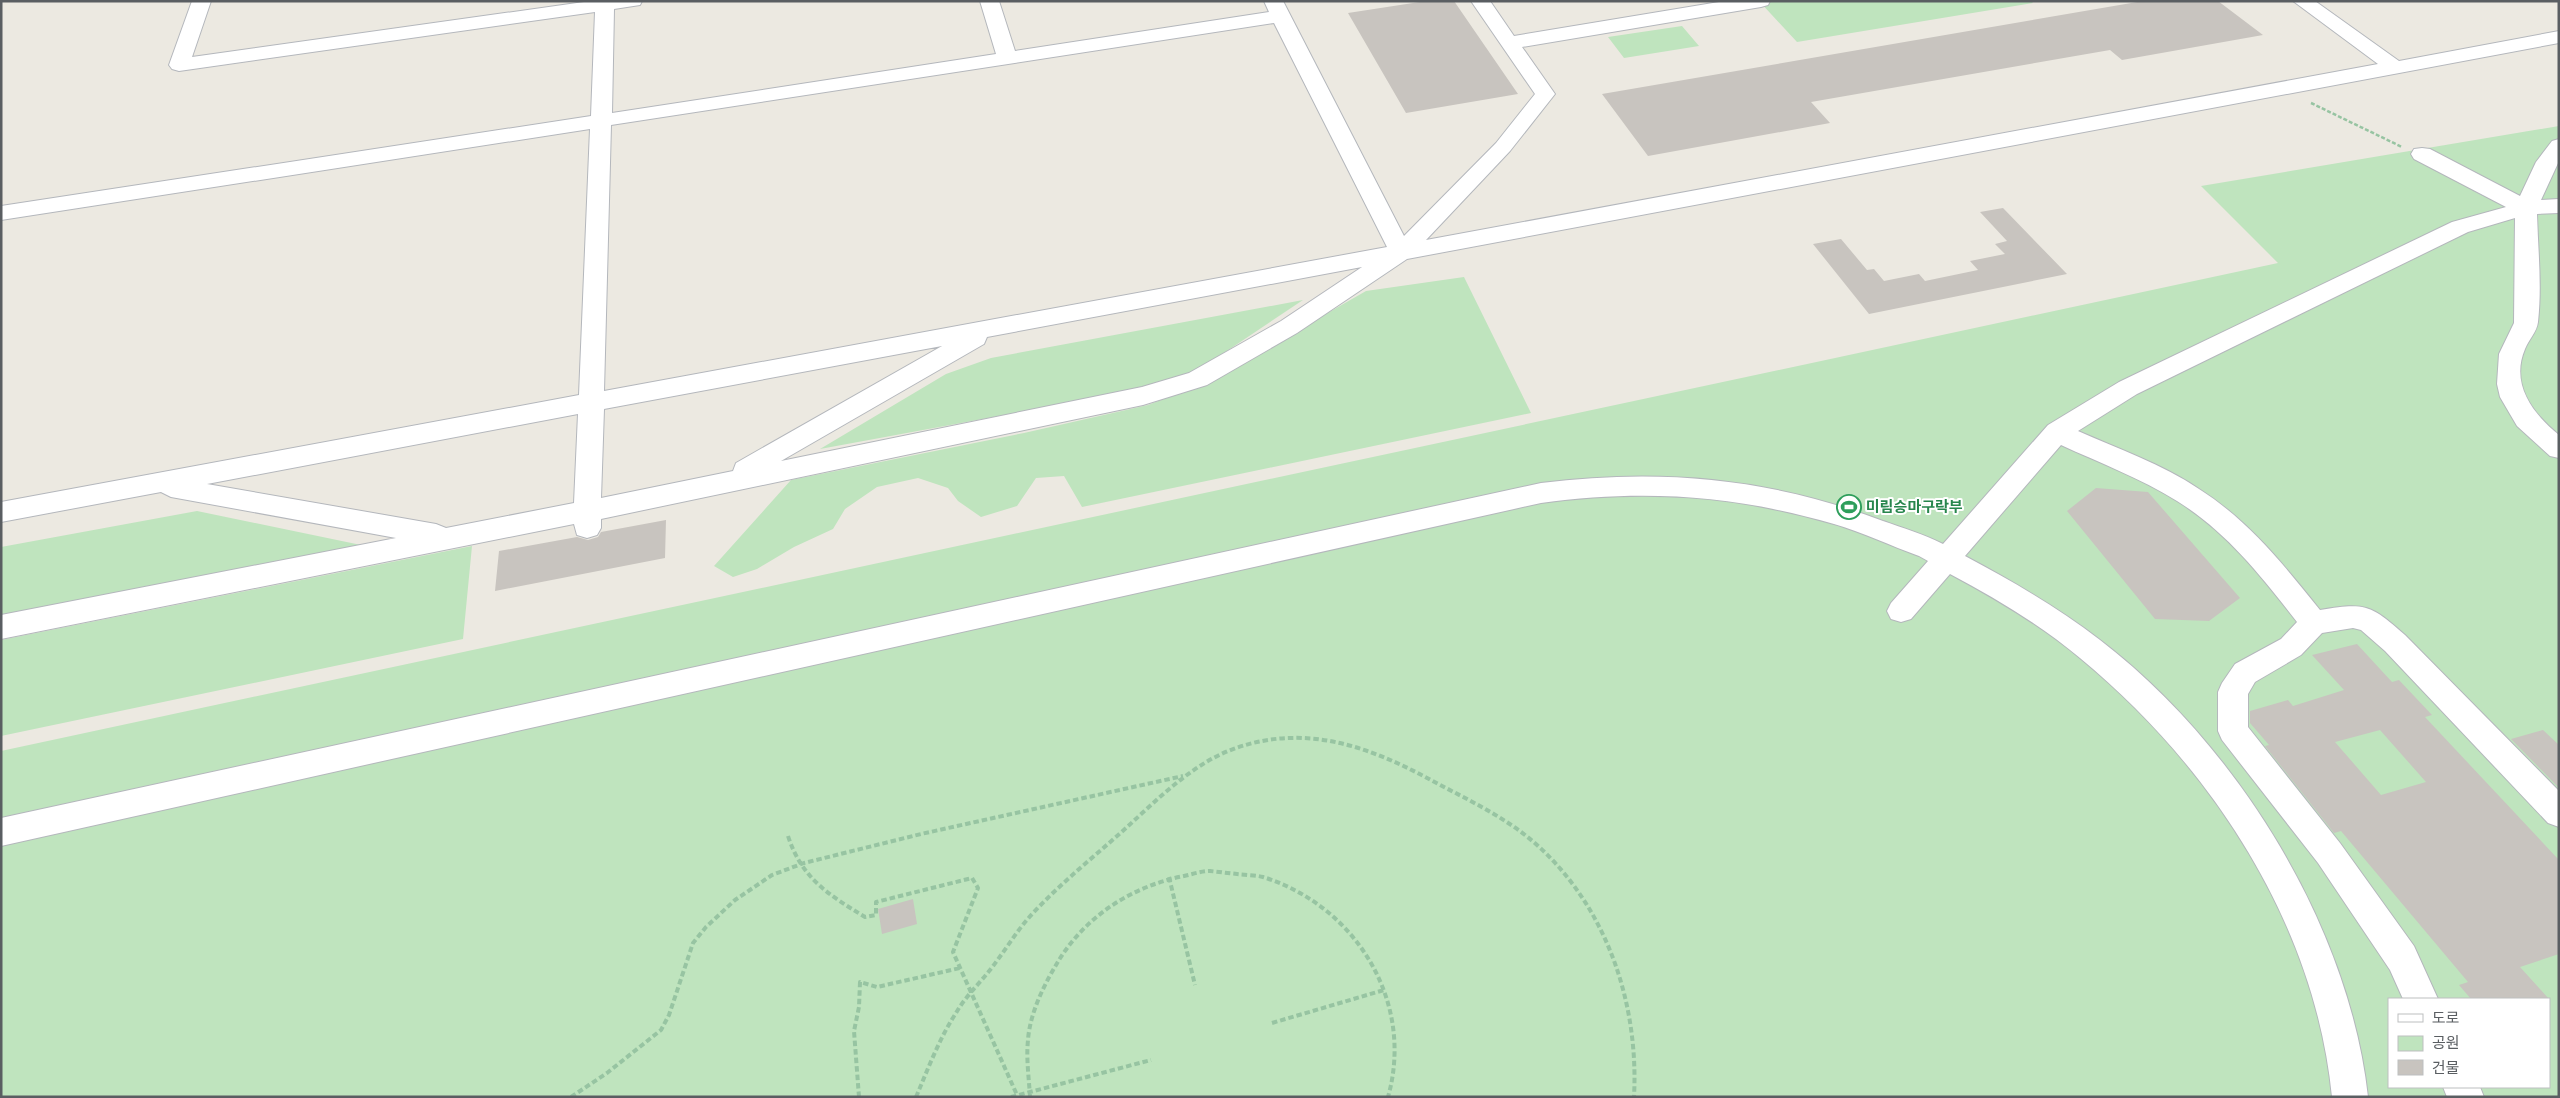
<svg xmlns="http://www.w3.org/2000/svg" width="2560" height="1098" font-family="'Fira Sans','Noto Sans KR',sans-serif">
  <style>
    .green { fill: #bfe4be; fill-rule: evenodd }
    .building { fill: #c8c4bf; fill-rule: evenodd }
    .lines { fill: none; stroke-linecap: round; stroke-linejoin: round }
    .minor-casing { stroke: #b4b7bc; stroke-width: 2 }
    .path-far1 { stroke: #97c4a2; stroke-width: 2.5; stroke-dasharray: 4 2; stroke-linecap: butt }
    .path { stroke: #97c4a2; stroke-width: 4; stroke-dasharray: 5.5 3; stroke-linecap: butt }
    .minor { fill: #fff; fill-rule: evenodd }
    .labels { text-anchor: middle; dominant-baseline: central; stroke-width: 4; stroke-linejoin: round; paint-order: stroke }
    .leisure-label { font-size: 15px; font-weight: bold; fill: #27864d; stroke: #fff; text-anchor: start }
  </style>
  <rect width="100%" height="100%" fill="#ece9e1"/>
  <path class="green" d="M1759,1H2031L2033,3L1797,42Z
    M1682,26L1699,46L1624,58L1608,37Z
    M2559,126V1097H1V751L2278,263L2201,186ZM2389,999H2549V1087H2389Z
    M1464,277L1531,413L1082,507L1064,476L1036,478L1017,506L981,517L958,501L948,488L918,478L877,487L845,509L833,529L794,547L757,569L733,577L714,566L791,480L1024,433L1148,405L1207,382L1366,291Z
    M1303,300L1200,369L1146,389L820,449L946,374L991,358Z
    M197,511L361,545L1,617V547Z
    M472,546L463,639L1,736V640Z"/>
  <path class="building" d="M1426,1H1454L1518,94L1406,113L1348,13Z
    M2143,1H2218L2263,35L2122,60L2110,50L1811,102L1830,123L1648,156L1602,94Z
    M2003,208L2067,274L1869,314L1813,244L1841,239L1867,270L1874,269L1884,281L1919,274L1925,281L1978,270L1970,261L2005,254L1995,244L2007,241L1980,212Z
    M2096,488L2148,492L2240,598L2209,621L2155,619L2067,511Z
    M666,520L665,558L495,591L499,551L577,537L588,540L598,537L601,532Z
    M2357,644L2392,682L2399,680L2432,715L2425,717L2559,860V954L2520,967L2549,999H2471L2459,985L2468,982L2341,831L2334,833L2265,746L2269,745L2250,723V711L2288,700L2293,706L2344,690L2312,655ZM2380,730L2426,782L2381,795L2335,742Z
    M2543,730L2559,745V788L2511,739Z
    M913,899L917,924L882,934L878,909Z"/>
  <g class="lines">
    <defs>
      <path id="minor" d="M192,1H211L192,57L591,1H642L640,5L614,9L612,113L996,54L980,1H999L1015,51L1269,12L1264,1H1283L1404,236L1496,143L1535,94L1471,1H1490L1514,36L1725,1H1770L1768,5L1761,7L1522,47L1555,94L1510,151L1426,240L2378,64L2293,1H2315L2399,61L2559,31V43L1407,259L1297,333L1207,385L1143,405L601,519V528L597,535L587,538L577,535L574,524L1,639V615L396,538L171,497L161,492L1,522V502L579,395L590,129L1,220V206L591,116L595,12L179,71L172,69L169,65ZM1274,23L1387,247L604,391L611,125ZM1362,267L1281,321L1189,373L1142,387L781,461L984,344L987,337ZM942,346L736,463L733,471L601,498L604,409ZM578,414L574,503L446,528L436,524L207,484Z
        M2559,139V161L2541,200L2559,199V213L2537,214C2538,250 2542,286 2538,322C2537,332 2529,339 2525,349C2510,384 2533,414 2559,435V458L2550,456L2517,426L2500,397L2497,384L2499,354L2514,323L2515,218L2468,232L2137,394L2078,431C2119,449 2162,464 2199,489C2248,520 2284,565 2320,610C2366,602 2371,605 2405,635L2559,791V827L2548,823L2385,651L2361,630L2353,628L2322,633L2301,655L2255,682L2248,694V727L2340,843L2414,946L2438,999H2403L2390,970L2318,863L2222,740L2218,731V692L2222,683L2235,664L2281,639L2297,622C2262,577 2226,531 2177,501C2140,478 2100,463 2061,445L1965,556C2012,581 2057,607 2100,640C2236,744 2349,925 2368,1097H2332C2315,924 2212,767 2080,658C2041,625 1995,598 1950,574L1911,619L1901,622L1891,619L1887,611L1891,603L1928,561L1919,556C1891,546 1862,532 1834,524C1734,495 1644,489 1541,503L1,846V818L1541,483C1661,468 1770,478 1883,521C1903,528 1924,534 1943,544L2048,425L2119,382L2452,222L2506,207L2414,159L2411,154L2414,149L2422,148L2430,149L2520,196L2536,162L2552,141Z
        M2443,1087H2480L2484,1097H2447Z"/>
    </defs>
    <use href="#minor" class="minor-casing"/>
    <path class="path-far1" d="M2311,103L2402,147"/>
    <path class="path" d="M788,836C802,879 829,895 865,917L876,915V902L972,878L978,888L953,952L1017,1095
      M1169,877L1195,985
      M1272,1023L1384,990
      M571,1097L607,1073L661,1030L669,1015L693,943L706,927L735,900L772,875L804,863L921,834L1183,776
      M859,1097L854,1031L859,1007L860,982L877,987L960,968
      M916,1097C928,1069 939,1039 956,1013C965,997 979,984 990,970C1005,951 1017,930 1033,913C1062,882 1095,856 1126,828C1159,798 1193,763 1236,748C1305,724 1368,746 1429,779C1466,799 1506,817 1537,845C1607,908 1639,1004 1634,1097
      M1011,1097L1151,1060
      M1030,1097C1029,1078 1026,1059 1028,1040C1030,1012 1045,983 1059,960C1087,915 1133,886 1184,876C1193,874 1202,871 1210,871C1219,872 1228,873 1237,874C1245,875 1255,875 1263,877C1356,906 1415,1002 1388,1097"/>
    <use href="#minor" class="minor"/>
  </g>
  <defs>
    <symbol id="stadium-ring" viewBox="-11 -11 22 22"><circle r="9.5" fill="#fff" stroke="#2e9e5b" stroke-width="1.5"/><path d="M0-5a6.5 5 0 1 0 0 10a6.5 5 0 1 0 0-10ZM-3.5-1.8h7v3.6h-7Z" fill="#2e9e5b"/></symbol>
  </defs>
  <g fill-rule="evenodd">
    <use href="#stadium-ring" x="1835" y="493" width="28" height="28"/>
  </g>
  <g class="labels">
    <g class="leisure-label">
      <text x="1866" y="507">미림승마구락부</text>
    </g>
  </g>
  <rect width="2560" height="1098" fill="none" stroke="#5a5e62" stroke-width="5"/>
  <rect x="2388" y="998" width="162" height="90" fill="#ffffff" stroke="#bdbfc0"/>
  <rect x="2398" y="1014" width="25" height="8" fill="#ffffff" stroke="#bdbfc0"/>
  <text x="2432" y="1023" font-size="15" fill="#5a5e62">도로</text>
  <rect x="2398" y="1036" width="25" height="15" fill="#bfe4be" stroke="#bdbfc0"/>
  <text x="2432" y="1048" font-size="15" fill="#5a5e62">공원</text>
  <rect x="2398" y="1060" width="25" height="15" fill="#c8c4bf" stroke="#bdbfc0"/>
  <text x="2432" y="1073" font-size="15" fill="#5a5e62">건물</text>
</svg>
